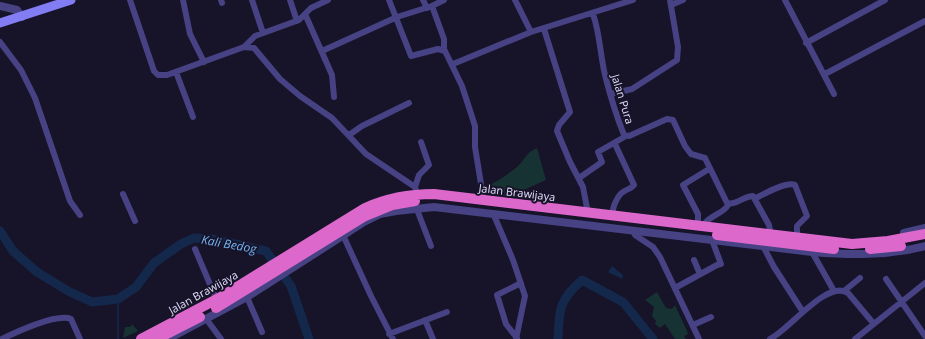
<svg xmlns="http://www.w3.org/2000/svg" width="925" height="339" font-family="'Open Sans',sans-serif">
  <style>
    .green { fill: #163232 }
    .water { fill: #14284c }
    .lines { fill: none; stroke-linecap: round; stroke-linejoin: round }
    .stream { stroke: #14284c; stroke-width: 1.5 }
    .river { stroke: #14284c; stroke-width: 9 }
    .minor { stroke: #464283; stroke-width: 6 }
    .tertiary { stroke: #464283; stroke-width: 8 }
    .secondary { stroke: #837df4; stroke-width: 9 }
    .trunk { stroke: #dc68cb; stroke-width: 10 }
    .labels { text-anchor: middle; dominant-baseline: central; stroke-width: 4; stroke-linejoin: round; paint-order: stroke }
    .street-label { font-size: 11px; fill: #e2defc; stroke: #171329 }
    .water-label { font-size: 12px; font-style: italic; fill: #75b5f3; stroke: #171329 }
  </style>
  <rect width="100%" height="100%" fill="#171329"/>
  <path class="green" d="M537,148L546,180L508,197L486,193L484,187C495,184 508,174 517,167C526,159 525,153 537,148Z
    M657,292L666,308L672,309L675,305L687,331L688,334L684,336L686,339H675L665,324L660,328L655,324L656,321L652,316L654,307L645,300Z
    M132,324L138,331L123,338L125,327H130Z"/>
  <path class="water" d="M612,266L623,275L622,279L608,272Z"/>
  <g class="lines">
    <path class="stream" d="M118,299V339"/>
    <path class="river" d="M0,231L13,251L37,272L68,291L92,302L118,299L136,287L154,263L181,244L194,238L213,239L266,251L291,286L309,339
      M558,339C559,310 559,300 582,280L623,302L653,339"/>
    <path class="minor" d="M130,0L154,71L158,75H167L244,47L254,48L280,79L300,96L332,118L366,154L415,187L416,190
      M183,0L190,34L204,62
      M221,0L222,3
      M252,0L263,33
      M290,0L297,21
      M389,0L411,56L438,49L445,51L462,86L475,126V147L483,196
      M423,0L427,8
      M515,0L531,32L633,0
      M785,0L834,94
      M671,5L683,0
      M432,6L444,0
      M305,14L332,75L334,97
      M593,14C600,34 600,54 605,75C610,95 616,115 624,135L629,136L667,119L673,120L685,146L691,154L705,158L727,203C735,206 744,196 753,196L769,225L770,230
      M544,29L570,112L559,125L557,131L570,162L583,187L587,208
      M0,42L21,70L35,98L70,201L80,215
      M806,43L885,0
      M244,47L255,36L299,20L311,8L328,0
      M322,51L397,17L432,6L444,39V50
      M453,64L531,32
      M176,72L193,117
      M825,74L925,21
      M611,94L632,89L677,60L678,47L670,0
      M349,135L362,126L409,103
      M579,178L602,162L598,152L626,136
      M415,187L419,175L429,165L421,142
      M123,194L135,221
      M756,198C764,194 787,181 795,185L807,216L797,226V233
      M416,207L431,246
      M613,211C613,206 618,195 623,192C627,189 631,189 634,185L615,144
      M493,213L513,260L525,296L516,339
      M698,221V214L683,185L709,169
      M706,222C712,215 724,213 728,205
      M633,230L635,235L653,247L660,257L699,339
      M342,233L371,296L393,339
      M763,246L774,267L803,312
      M195,249L215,296
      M812,252L834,291
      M694,260L700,274
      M886,279L925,336
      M675,288L717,265L721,264L712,240
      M844,291L860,278
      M247,297L262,332
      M207,320L221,339
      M425,320L433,339
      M693,325L711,317
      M389,334L447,312
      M517,338L506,324L497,295L521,283
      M2,339C16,332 57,313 71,319L80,339
      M770,339C789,330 827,279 848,293L874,324
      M855,339L925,283"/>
    <path class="tertiary" d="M0,6L17,10L22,17
      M904,233L925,228
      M168,339L247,297L364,222L380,214L396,211L434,207L812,252C850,255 887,256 925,246"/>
    <path class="secondary" d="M0,23L71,0"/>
    <path class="trunk" d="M717,235L834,249
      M870,249L901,246
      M216,308L365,216L392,205L415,201
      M141,339L219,298L365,208C387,198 410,194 434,194L852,244L888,241L925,234
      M157,339L200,317"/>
  </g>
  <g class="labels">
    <g class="street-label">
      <text transform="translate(623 99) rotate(73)">Jalan Pura</text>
      <text transform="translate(517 192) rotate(7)">Jalan Brawijaya</text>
      <text transform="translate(203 292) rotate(-29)">Jalan Brawijaya</text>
    </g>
    <g class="water-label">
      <text transform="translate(229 244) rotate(10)">Kali Bedog</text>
    </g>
  </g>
</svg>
